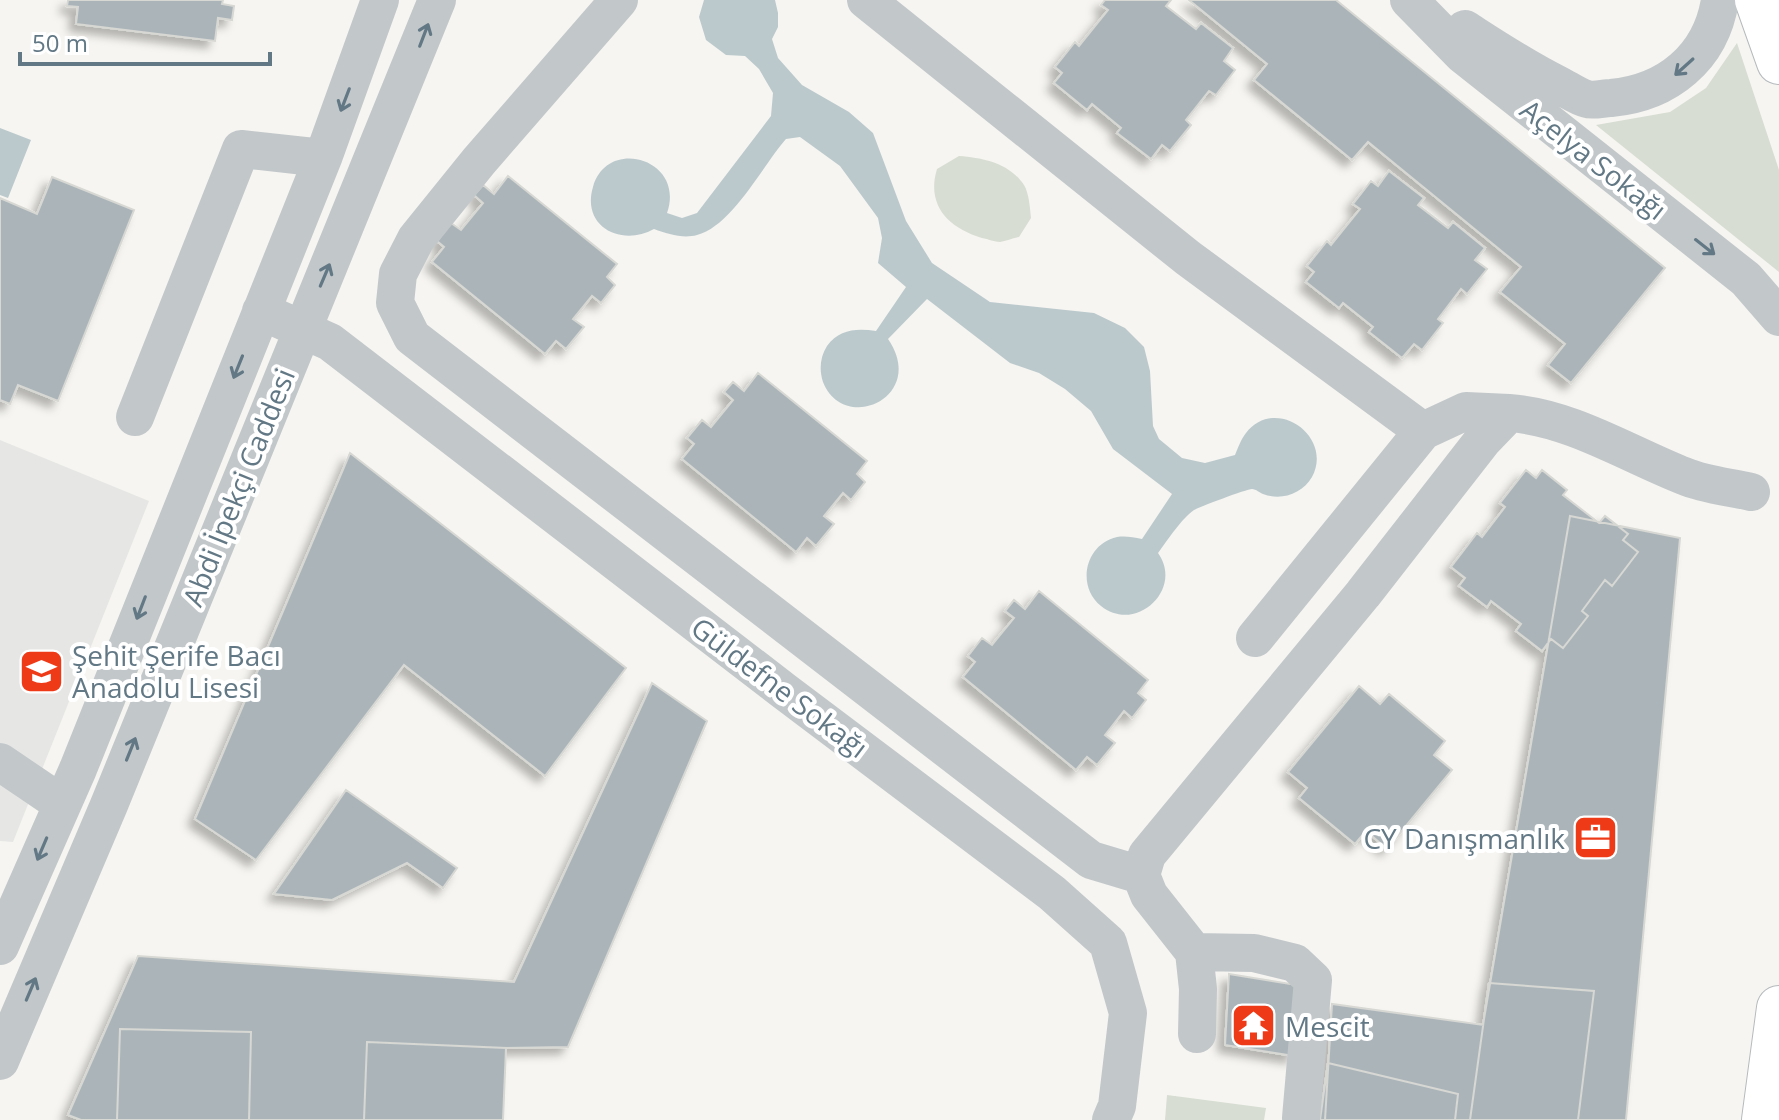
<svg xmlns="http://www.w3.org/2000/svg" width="1779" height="1120" font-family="'Open Sans',sans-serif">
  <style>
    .built { fill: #e6e7e5 }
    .green { fill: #d7ddd2 }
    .water { fill: #bbc9cd }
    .building { fill: #abb5b9; stroke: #d7d7d4; stroke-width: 2; filter: url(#shadow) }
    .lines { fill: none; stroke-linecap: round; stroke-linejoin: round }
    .major-casing { stroke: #b5babd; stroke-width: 46 }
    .minor { stroke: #c2c7ca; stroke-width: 38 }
    .major { stroke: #fff; stroke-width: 44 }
    .oneway { stroke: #627885 }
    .labels { text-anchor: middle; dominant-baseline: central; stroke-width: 8; stroke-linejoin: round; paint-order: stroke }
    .street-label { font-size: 28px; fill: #627885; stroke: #fff }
    .poi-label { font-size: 28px; fill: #627885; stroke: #fff; text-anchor: start }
  </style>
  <defs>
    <filter id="shadow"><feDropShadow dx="-7" dy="7" stdDeviation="4" flood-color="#0004"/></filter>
  </defs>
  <rect width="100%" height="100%" fill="#f6f5f1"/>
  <path class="built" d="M0,440L149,501L13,842L0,841Z"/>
  <path class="green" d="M1737,43L1779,170V272L1596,125L1670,112L1706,88Z
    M959,156C984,158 1009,163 1024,185C1029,193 1030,208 1031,218L1019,237C1013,238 1006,241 1000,242C995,242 988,239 982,238C948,228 926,205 937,169Z
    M1167,1095L1266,1108L1264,1120H1165Z"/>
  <path class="water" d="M704,0H775L778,13V27L772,39L778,58L802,85L849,112L873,133L906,221L932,263L990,302L1094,313L1125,328L1144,347L1150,371L1153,426L1159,439L1182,458L1205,463L1235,455C1238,448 1241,439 1246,433C1275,395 1334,436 1312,477C1302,494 1281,501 1263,494C1260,493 1256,489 1252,489C1247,489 1199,507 1194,510C1182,518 1167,541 1158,553C1184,589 1136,634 1101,606C1076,586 1085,544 1117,537C1125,536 1133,537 1142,539L1172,494L1113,449L1091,411L1065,389L1039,373L1010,363L927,299L888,339C928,397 844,435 823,382C819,370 820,357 827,346C839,329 857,328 876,331L906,287L878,263L882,238L878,218L840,166L800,137L786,139C763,165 732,226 697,235C683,239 668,234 654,229C622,247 581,227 593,187C607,136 686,159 667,213L682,218L697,213L771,116L773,93L759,69L745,56L726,55L706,40L699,17Z
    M0,128L31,140L8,198L0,195Z"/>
  <path class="building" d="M68,0H223L222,4L234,6L232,20L218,18L215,41L76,24L78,7L67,6Z
    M1105,0H1171L1166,6L1196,29L1201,23L1233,48L1224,61L1235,70L1216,95L1209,91L1186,120L1191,125L1170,151L1162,145L1151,159L1117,133L1121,128L1092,104L1087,110L1054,83L1062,73L1055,67L1075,42L1079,46L1108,10L1101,5Z
    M1189,0H1336L1665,268L1571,383L1548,365L1565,344L1500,292L1521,267L1368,142L1352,160L1254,80L1267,64Z
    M1389,171L1424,198L1418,205L1448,228L1453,222L1485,248L1475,260L1487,269L1467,294L1461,289L1438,319L1443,323L1422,350L1414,344L1402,358L1369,332L1373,327L1343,303L1339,308L1306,282L1314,272L1307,266L1327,241L1331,245L1360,209L1353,204L1371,181L1378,186Z
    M508,176L617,264L607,277L615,285L601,303L592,296L573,319L584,327L566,349L556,341L545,354L432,262L444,247L437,241L451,223L461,230L483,203L474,195L483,185L494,194Z
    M52,177L134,210L58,401L18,385L10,404L0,400V198L37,214Z
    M758,373L867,461L857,474L865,482L851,500L843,493L824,516L834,524L816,546L807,538L796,552L682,459L694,444L687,438L702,420L711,427L733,400L724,392L733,382L744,391Z
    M350,453L626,668L545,776L404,665L256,860L195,819Z
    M1526,470L1536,478L1542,470L1567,490L1563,495L1599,523L1605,516L1628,534L1623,540L1638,552L1612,586L1605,580L1582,611L1588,616L1563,648L1551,639L1542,651L1516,631L1521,624L1491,601L1487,607L1459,586L1465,578L1451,567L1477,533L1482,537L1505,507L1500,503Z
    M1570,516L1680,538L1626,1120H1325L1332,1004L1483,1025Z
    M1039,591L1148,680L1138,693L1146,700L1132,718L1124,711L1105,735L1115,743L1097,765L1087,757L1076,770L963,677L975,662L968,656L982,638L992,645L1014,618L1005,611L1014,600L1025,609Z
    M652,683L707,721L568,1047L506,1048L503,1120H81L68,1115L138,956L514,982Z
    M1359,686L1380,704L1389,694L1445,741L1434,755L1452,770L1387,849L1366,831L1355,844L1299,798L1307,788L1288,772Z
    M346,790L457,868L443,888L407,863L332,900L274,894Z
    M1229,974L1303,986L1294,1056L1225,1045Z
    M1489,983L1594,991L1578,1120H1470Z
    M120,1029L251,1032L249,1120H117Z
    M367,1042L506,1048L503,1120H364Z
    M1328,1063L1458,1094L1455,1120H1320Z"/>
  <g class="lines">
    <defs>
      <path id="major" d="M1757,0L1779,62
        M1764,1120L1779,1008"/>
    </defs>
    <use href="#major" class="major-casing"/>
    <path class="minor" d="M619,0L479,161L416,239L398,274L395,303L412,337L1091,860L1141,875
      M866,0L1188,258L1423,431L1255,638
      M1409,0L1462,54L1746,279L1779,317
      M1465,29C1496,49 1526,69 1559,85C1567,89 1578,97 1587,99C1593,101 1604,98 1611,98C1667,93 1711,58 1720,0
      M261,311L330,342L784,691L1052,893L1108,943L1128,1013L1117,1106L1111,1120
      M135,417L241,149L323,158
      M1423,431L1466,411L1509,413
      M0,762L62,804
      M0,946L78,769L323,158L380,0
      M1194,952L1254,953L1295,963L1313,980L1301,1118
      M1197,1034L1198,989L1194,952L1149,895L1141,875L1147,855L1363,594L1483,440L1509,413C1570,417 1628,454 1684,476C1705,485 1730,487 1751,492
      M0,1061L109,805L437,0"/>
    <use href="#major" class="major"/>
  </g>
  <defs><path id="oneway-shaft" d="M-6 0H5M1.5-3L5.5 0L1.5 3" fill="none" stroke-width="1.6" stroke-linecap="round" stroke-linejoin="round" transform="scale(2)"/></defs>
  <g class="oneway">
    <use href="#oneway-shaft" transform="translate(424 35) rotate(-69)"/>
    <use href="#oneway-shaft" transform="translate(1684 67) rotate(138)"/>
    <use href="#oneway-shaft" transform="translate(345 100) rotate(111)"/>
    <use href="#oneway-shaft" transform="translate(1705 247) rotate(38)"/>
    <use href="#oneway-shaft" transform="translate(325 275) rotate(-67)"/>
    <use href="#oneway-shaft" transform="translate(238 367) rotate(112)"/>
    <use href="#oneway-shaft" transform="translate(141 608) rotate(111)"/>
    <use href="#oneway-shaft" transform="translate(131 749) rotate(-68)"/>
    <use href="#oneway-shaft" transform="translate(42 849) rotate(113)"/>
    <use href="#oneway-shaft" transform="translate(31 989) rotate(-67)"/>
  </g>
  <defs>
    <symbol id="school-square" viewBox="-11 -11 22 22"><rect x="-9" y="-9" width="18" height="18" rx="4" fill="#ef3a18" stroke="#fff"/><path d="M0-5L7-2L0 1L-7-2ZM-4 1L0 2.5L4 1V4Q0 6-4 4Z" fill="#fff"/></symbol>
    <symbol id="office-square" viewBox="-11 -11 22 22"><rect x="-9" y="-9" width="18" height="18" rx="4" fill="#ef3a18" stroke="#fff"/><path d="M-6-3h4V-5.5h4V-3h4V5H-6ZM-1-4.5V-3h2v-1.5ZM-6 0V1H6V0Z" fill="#fff"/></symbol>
    <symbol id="temple-square" viewBox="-11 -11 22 22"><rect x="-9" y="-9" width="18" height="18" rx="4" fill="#ef3a18" stroke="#fff"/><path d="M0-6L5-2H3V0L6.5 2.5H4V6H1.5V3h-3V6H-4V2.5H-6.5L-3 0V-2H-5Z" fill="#fff"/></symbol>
  </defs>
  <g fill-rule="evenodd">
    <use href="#school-square" x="16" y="646" width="51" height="51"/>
    <use href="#office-square" x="1570" y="812" width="51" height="51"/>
    <use href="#temple-square" x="1228" y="1000" width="51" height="51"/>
  </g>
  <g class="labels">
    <g class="street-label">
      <text transform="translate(1594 159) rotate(38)">Açelya Sokağı</text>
      <text transform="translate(238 487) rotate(-68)">Abdi İpekçi Caddesi</text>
      <text transform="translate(780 687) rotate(37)">Güldefne Sokağı</text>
    </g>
    <g class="poi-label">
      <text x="72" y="655">Şehit Şerife Bacı<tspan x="72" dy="32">Anadolu Lisesi</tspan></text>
      <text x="1565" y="838" text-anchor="end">CY Danışmanlık</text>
      <text x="1285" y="1026">Mescit</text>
    </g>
  </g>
  <path d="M20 52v12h250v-12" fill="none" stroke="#627885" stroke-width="4"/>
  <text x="32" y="52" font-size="24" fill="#627885" stroke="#ffffff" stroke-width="6" paint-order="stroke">50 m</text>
</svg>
